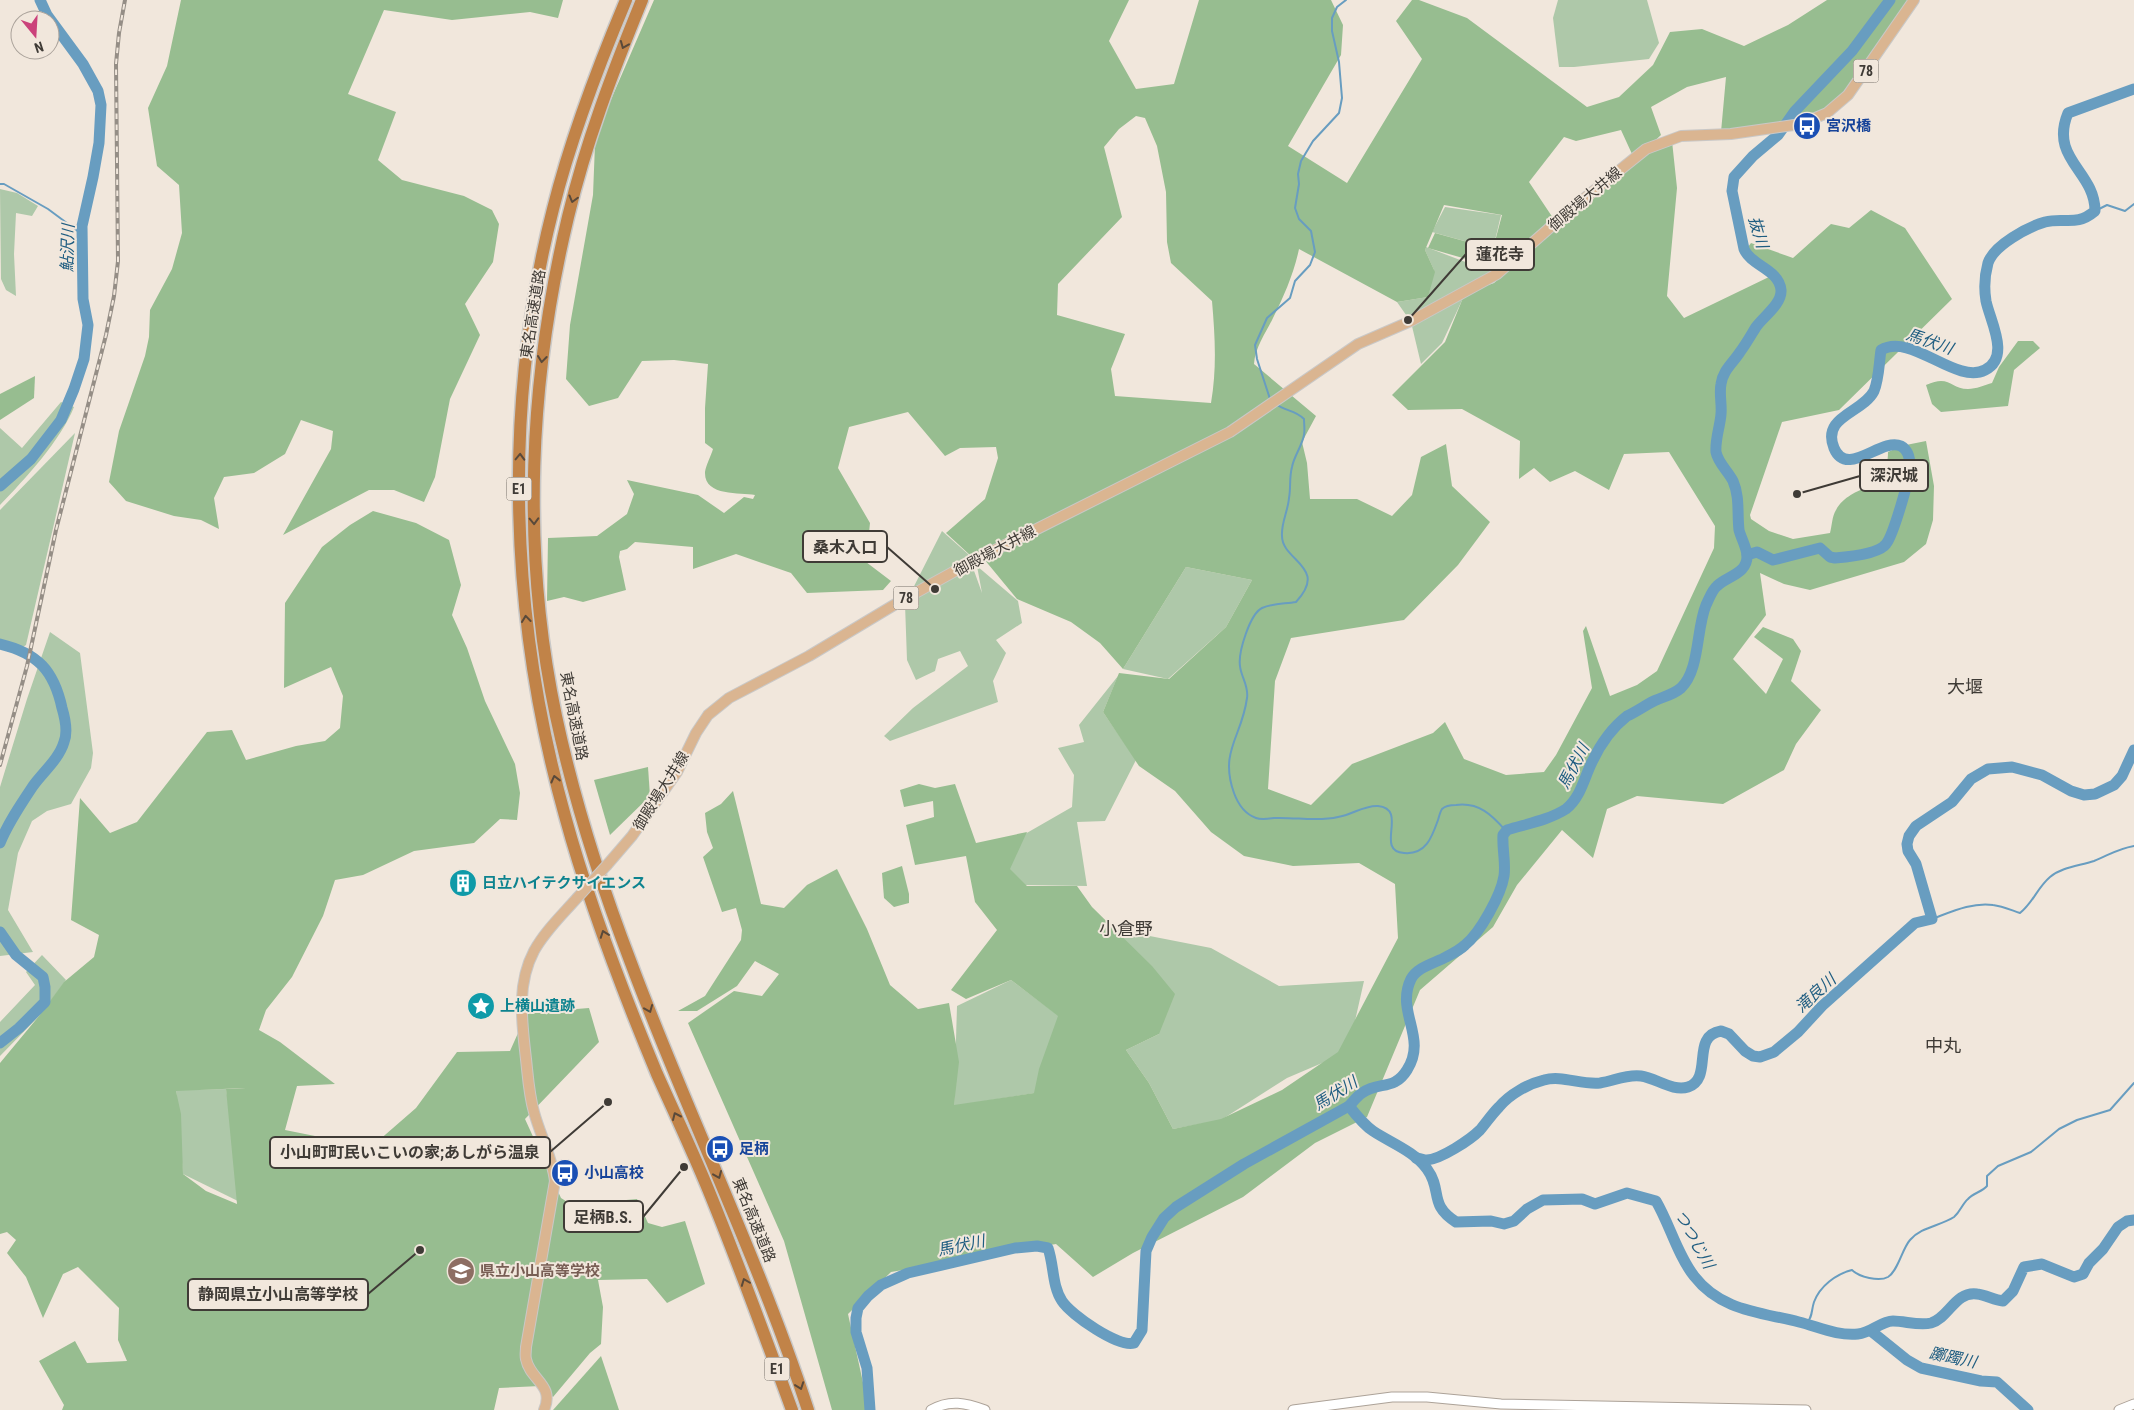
<svg xmlns="http://www.w3.org/2000/svg" width="2134" height="1410" viewBox="0 0 2134 1410" font-family="'Roboto Condensed','Noto Sans JP',sans-serif">
	<style>
		.green { fill: #aec8a9 }
		.forest { fill: #97bd90; fill-rule: evenodd }
		.lines { fill: none; stroke-linecap: round; stroke-linejoin: round }
		.stream { stroke: #689dc0; stroke-width: 2 }
		.river { stroke: #689dc0; stroke-width: 11 }
		.secondary-casing { stroke: #aca298; stroke-width: 11 }
		.primary-casing { stroke: #c9c8c7; stroke-width: 12 }
		.motorway-casing { stroke: #c9c8c7; stroke-width: 15 }
		.secondary { stroke: #fff; stroke-width: 9 }
		.primary { stroke: #dab591; stroke-width: 10 }
		.motorway { stroke: #c18348; stroke-width: 12 }
		.rail-casing { stroke: #958e86; stroke-width: 4 }
		.rail { stroke: #f1e7dc; stroke-width: 2; stroke-dasharray: 5.5; stroke-linecap: butt }
		.primary-bridge-casing { stroke: #c9c8c7; stroke-width: 12; stroke-linecap: butt }
		.primary-bridge { stroke: #dab591; stroke-width: 10 }
		.oneway { stroke: #59493a }
		.labels { text-anchor: middle; stroke-width: 4; stroke-linejoin: round; paint-order: stroke }
		.shield { fill: #f1e7dc; stroke: #746f68; stroke-width: 1 }
		.shield-label { font-size: 14px; font-weight: bold; fill: #3f3b36 }
		.transit-label { font-size: 15px; font-weight: bold; fill: #164399; stroke: #f1e7dc; text-anchor: start }
		.street-label { font-size: 15px; fill: #3f3b36; stroke: #f1e7dc }
		.culture-label { font-size: 15px; font-weight: bold; fill: #0d838f; stroke: #f1e7dc; text-anchor: start }
		.education-label { font-size: 15px; font-weight: bold; fill: #785e54; stroke: #f1e7dc; text-anchor: start }
		.water-label { font-size: 16px; font-style: italic; fill: #1f5d81; stroke: #f1e7dc }
		.quarter-label { font-size: 18px; fill: #3f3b36; stroke: #f1e7dc }
		.leader { fill: none; stroke: #3f3b36; stroke-width: 2 }
		.callout-dot { fill: #3f3b36; stroke: #f1e7dc; stroke-width: 2 }
		.callout { fill: #f1e7dc; stroke: #3f3b36; stroke-width: 2 }
		.callout-label { font-size: 16px; text-anchor: middle; font-weight: bold; fill: #3f3b36 }
	</style>
	<rect width="100%" height="100%" fill="#f1e7dc"/>
	<g class="green">
		<path d="M1558 0H1647L1659 43 1649 59 1574 67H1559L1553 18Z"/>
		<path d="M0 189 17 193 38 206 32 216 16 213 14 254 16 296 6 290 1 279Z"/>
		<path d="M1445 207 1501 215 1493 249 1432 232Z"/>
		<path d="M1426 247 1497 274 1465 294 1442 343 1421 364 1411 322 1397 302 1428 297 1434 270 1425 250Z"/>
		<path d="M61 402 74 407C61 440 25 479 0 505V428L22 448Z"/>
		<path d="M75 433 26 645 23 647 0 640V510Z"/>
		<path d="M942 531 968 554 982 593 977 566 1018 601 1022 623 996 640 1006 653 993 681 998 702 890 741 884 736 913 708 968 666 960 651 938 659 935 671 916 680 907 660 905 604Z"/>
		<path d="M1186 567 1252 580 1226 627 1168 679 1123 669Z"/>
		<path d="M50 632 80 653 93 753 91 768 71 804 47 811 32 821 18 853 8 910 33 952 0 956V787L27 699Z"/>
		<path d="M1118 676 1103 712 1136 760 1105 821 1077 822 1087 886 1025 885 1009 869 1025 834 1072 807 1074 775 1058 748 1084 742 1079 725Z"/>
		<path d="M1114 929 1211 948 1279 986 1364 981 1348 1052 1287 1078 1221 1120 1173 1129 1149 1083 1126 1050 1159 1034Z"/>
		<path d="M42 955 66 980 41 1014 0 1056V1022L35 985 26 972Z"/>
		<path d="M1011 980 1059 1016 1035 1093 954 1106 957 1006Z"/>
		<path d="M226 1089 244 1204 183 1174 176 1090Z"/>
	</g>
	<g class="forest">
		<path d="M181 0H563L558 18 530 12 452 20 384 10 348 94 396 112 378 160 402 180 464 196 492 210 499 224 493 262 465 304 480 335 450 399 435 477 424 502 394 490H369L283 535 331 449 333 431 301 420 285 454 254 473 224 477 214 498 219 529 201 520 174 516 126 501 109 482 119 431 145 356 149 337 150 310 172 269 182 233 179 185 157 166 148 108 167 66Z"/>
		<path d="M654 0H1129L1109 41 1136 89 1174 84 1199 0H1331L1343 25 1341 55 1288 146 1347 183 1422 59 1396 21 1412 0H1419L1467 18 1587 107 1619 97 1653 65 1670 32 1702 29 1744 46 1788 25 1827 0H1916L1837 102 1791 126 1721 132 1726 77 1687 87 1651 107 1661 135 1646 149 1632 154 1621 130 1576 141 1564 137 1529 182 1555 221 1501 269 1428 248 1435 233 1493 249 1502 215 1444 205 1425 250 1435 272 1428 297 1397 302 1299 249C1294 273 1284 296 1273 318 1266 333 1255 347 1254 364L1316 416 1302 442 1307 463 1310 499H1357L1392 516 1412 495 1421 457 1446 444 1452 486 1490 522 1458 565 1404 620 1291 638 1275 681 1268 789 1311 805 1352 764 1433 733 1445 722 1464 759 1506 775 1544 772 1556 755 1592 688 1583 631 1586 626 1610 696 1637 685 1657 671 1714 548 1715 526 1669 452 1624 454 1609 490 1575 471 1550 482 1534 468 1519 479 1520 441 1462 409 1408 410 1392 395 1445 342 1465 293 1494 283 1606 181 1644 152 1672 141 1677 188 1667 296 1684 318 1771 276 1751 258 1748 247 1751 243 1793 258 1831 224 1849 228 1871 210 1905 228 1952 299 1839 410 1782 422 1750 515 1751 519 1769 531 1793 539 1830 533C1832 526 1832 516 1836 510 1852 482 1888 494 1888 452L1901 446 1926 441 1934 486 1933 520 1926 544 1904 562 1810 590 1784 584 1760 573 1766 615 1733 659 1766 694 1783 659 1754 637 1763 627 1793 639 1801 651 1791 681 1821 710 1796 744 1784 770 1723 804 1637 796 1607 809 1593 858 1562 830 1517 885 1493 927 1420 990 1367 1117 1315 1143 1243 1197 1133 1253 1093 1277 1056 1244 891 1272 848 1314 869 1410H832L784 1241 688 1023 734 991 762 996 779 974 755 961 737 986 697 1011H678L705 996 741 940 742 930 736 908 722 912 703 857 713 848 707 832 705 813 721 804 733 791 761 904 784 908 807 885 837 869 867 929 890 985 918 1009 949 1003 959 1062 954 1105 1034 1093 1039 1069 1058 1016 1011 980 966 999 951 990 997 930 975 902 966 856 915 865 906 825 934 817 933 801 904 807 900 790 919 784 935 788 955 784 976 843 1027 832 1010 869 1027 886H1077L1092 907 1152 966 1175 994 1159 1034 1126 1050 1149 1083 1173 1129 1221 1119 1282 1090 1338 1052 1398 938 1395 884 1359 863 1293 866 1244 856 1211 832 1175 791 1139 766 1103 712 1119 673 1169 679 1226 627 1252 580 1186 567 1123 669 1100 643 1071 622 1017 599 984 559 1180 463 1108 488 971 556 946 533 985 499 998 458 996 447 960 448 945 456 908 412 849 427 838 468 870 523 866 562 891 581 883 590 807 593 791 573 736 554 693 569V547L635 542 627 549 620 551 619 557 626 590 583 602 564 597 547 601 548 538 597 536 627 514 634 494 627 480 698 495 724 513 744 497 753 499 755 495C740 492 704 497 705 472 706 465 711 456 713 449L705 443V408L708 364 674 360 642 361 618 398 589 406 566 379 570 325 593 195 595 144 606 111ZM1136 116 1145 118 1157 146 1166 192 1167 242 1171 263 1212 301C1215 336 1217 368 1211 403L1115 396 1111 369 1125 334 1057 315 1058 284 1122 217 1104 147 1119 129Z"/>
		<path d="M2018 341H2033L2040 348 2014 370 2008 406 1941 412 1932 404 1926 385C1950 374 1950 389 1968 389 1976 389 1985 385 1992 383L1999 367Z"/>
		<path d="M35 376 34 398 0 420V394Z"/>
		<path d="M373 511 416 523 449 540 461 585 452 615 467 648 485 701 515 764 520 793 517 820 500 819 474 843 414 851 363 875 335 880 323 916 292 977 266 1010 259 1030 280 1042 335 1084 297 1086 285 1130 330 1139 363 1150 370 1148 416 1108 457 1052 510 1051 527 1013 589 1008 599 1042 525 1119 561 1198 572 1205 637 1199 648 1223 662 1227 685 1221 705 1284 667 1303 647 1279 598 1280 603 1307 601 1344 590 1353 553 1397 540 1386 499 1388 494 1410H62L64 1405 39 1361 75 1341 87 1363 127 1361 118 1340 119 1308 78 1267 63 1274 43 1318 26 1277 7 1253 16 1240 7 1232 0 1234V1063L39 1016 64 982 94 957 99 935 71 920 80 798 110 833 137 822 207 732 232 730 246 760 296 746 325 741 340 728 343 696 331 667 284 688 285 603 322 547 350 525ZM246 1088 226 1089 237 1204 206 1191 183 1174 181 1114 176 1091Z"/>
		<path d="M648 767 650 796 610 835 594 780Z"/>
		<path d="M902 866 909 894V903L894 907 884 898 882 873Z"/>
		<path d="M601 1356 619 1410H553Z"/>
	</g>
	<g class="lines">
		<g class="stream">
			<path d="M0 184H4L48 209 83 235"/>
			<path d="M2095 211 2107 205 2125 211 2134 204"/>
			<path d="M1270 399 1257 359 1255 345 1267 318 1290 298 1295 281 1310 265 1315 252 1311 231 1299 219 1295 208 1299 184 1298 174 1301 161 1313 141 1339 113 1342 98 1339 62 1332 31V18L1337 7 1346 0"/>
			<path d="M1276 404C1286 412 1294 409 1304 419 1304 424 1305 430 1304 435 1302 446 1294 456 1292 467 1289 478 1291 488 1289 498 1288 511 1281 523 1282 536 1282 561 1329 567 1296 602 1285 604 1273 603 1262 608 1250 614 1238 652 1240 666 1241 677 1249 686 1247 698 1242 737 1219 751 1234 793 1238 804 1245 814 1256 818 1261 820 1268 819 1274 818 1296 817 1318 822 1338 817 1352 815 1364 805 1378 806 1409 809 1374 851 1404 853 1426 855 1432 837 1438 820 1439 817 1440 812 1442 809 1445 806 1451 805 1456 805 1479 802 1492 815 1506 831"/>
			<path d="M1932 919C1951 912 1972 902 1993 905 2002 906 2011 910 2020 913 2033 903 2037 888 2050 877 2062 867 2079 866 2094 861 2109 855 2117 849 2134 846"/>
			<path d="M1806 1324C1813 1317 1811 1311 1814 1302 1820 1286 1836 1274 1852 1270 1859 1277 1879 1282 1888 1277 1898 1271 1902 1249 1910 1240 1921 1227 1940 1226 1954 1217 1961 1211 1962 1204 1968 1199 1973 1193 1982 1192 1987 1186V1176L1998 1166 2031 1152 2059 1129 2077 1120 2110 1110 2134 1083"/>
		</g>
		<g class="river">
			<path d="M0 486 31 459 61 420 74 389 84 359 88 325 83 299 82 226 93 177 99 143 101 105 98 91 83 64 47 15 40 0"/>
			<path d="M1747 555 1757 552 1773 560 1820 548 1830 557 1835 558C1847 557 1879 554 1886 544 1893 536 1910 478 1910 466 1910 459 1908 450 1901 446 1881 437 1847 479 1834 448 1821 416 1863 413 1874 391 1879 379 1879 363 1881 350 1911 332 1956 385 1985 370 2011 357 1990 321 1986 301 1984 289 1985 274 1988 263 1994 245 2028 227 2045 222 2065 217 2076 227 2095 211 2095 171 2049 159 2068 113L2134 89"/>
			<path d="M0 644C38 653 54 671 62 708 65 718 68 732 64 742 59 759 43 772 33 786 21 804 8 823 0 843"/>
			<path d="M0 932 16 955 43 977 45 987V1002L19 1028 0 1043"/>
			<path d="M1349 1106C1356 1115 1364 1125 1373 1131 1391 1143 1414 1151 1427 1169 1443 1191 1428 1204 1456 1222L1491 1221 1504 1224 1514 1221 1527 1209 1543 1200 1582 1199 1595 1204 1627 1193 1656 1201C1670 1225 1677 1254 1694 1276 1721 1311 1760 1312 1799 1322 1819 1327 1837 1336 1858 1334 1871 1333 1881 1321 1893 1321 1905 1321 1919 1326 1931 1323 1949 1318 1955 1291 1977 1294 1986 1295 1994 1300 2003 1301L2013 1291 2024 1267 2042 1264 2074 1277 2083 1274 2089 1263 2103 1249 2118 1227 2127 1221 2134 1220"/>
			<path d="M1416 1158C1419 1158 1424 1160 1427 1160 1441 1159 1470 1140 1480 1130 1486 1123 1492 1114 1499 1107 1510 1094 1528 1084 1544 1080 1562 1075 1581 1085 1600 1083 1614 1081 1626 1074 1641 1076 1656 1078 1673 1092 1688 1087 1714 1078 1690 1036 1721 1031L1729 1034 1745 1051 1753 1056 1760 1057 1774 1052 1798 1032 1822 1006 1915 923 1932 919 1916 864 1908 851 1907 844 1909 836 1916 826 1952 802 1971 779 1988 769 2012 767 2042 775 2071 791 2084 795 2095 794 2114 785 2122 776 2134 750"/>
			<path d="M1871 1331 1907 1360 1921 1368 1981 1381 1997 1382 2028 1410"/>
			<path d="M870 1410 867 1368 856 1332V1318L858 1308 868 1296 881 1285 908 1273 1015 1248 1037 1246 1048 1248C1054 1265 1052 1286 1062 1301 1071 1315 1119 1348 1134 1343L1142 1330 1146 1251 1152 1237 1164 1218 1176 1207 1244 1164 1349 1106C1353 1102 1357 1096 1362 1093 1379 1081 1394 1091 1407 1070 1428 1037 1395 1012 1411 979 1417 967 1435 963 1446 957 1452 954 1460 950 1465 945 1480 933 1501 895 1504 876 1506 862 1502 849 1503 835L1507 830C1526 824 1549 820 1566 809 1581 797 1584 778 1592 762 1600 745 1613 727 1627 716 1636 712 1644 706 1654 701 1662 697 1673 695 1681 688 1700 670 1696 629 1706 605 1709 599 1712 590 1717 586 1727 576 1748 574 1747 555 1746 546 1741 538 1739 530 1737 513 1740 497 1733 481 1728 471 1718 463 1716 452 1715 439 1720 427 1721 414 1722 404 1719 394 1721 384 1723 370 1733 363 1740 352 1746 344 1751 335 1756 327 1764 316 1782 304 1781 290 1779 269 1751 266 1744 249L1732 191 1734 177 1753 156 1778 135 1795 111 1852 51 1890 0"/>
		</g>
		<g class="secondary-casing">
			<g id="secondary">
				<path d="M931 1410C950 1399 966 1403 985 1410"/>
				<path d="M1293 1410 1392 1397H1427L1501 1404 1806 1410"/>
				<path d="M2119 1410 2134 1404"/>
			</g>
		</g>
		<g class="primary-casing">
			<g id="primary">
				<path d="M607 865 632 836 677 772 696 733 708 715 729 698 809 656 899 602 975 560 1230 432 1358 344 1411 321 1497 274 1570 210 1646 149 1681 136 1731 134 1801 124 1827 113 1848 95 1914 0"/>
				<path d="M544 1410C555 1385 530 1380 526 1359 525 1356 526 1351 526 1347L555 1181C552 1156 540 1135 534 1112 529 1095 528 1077 526 1059 522 1023 516 985 534 951 545 931 562 915 577 898"/>
			</g>
		</g>
		<g class="motorway-casing">
			<g id="motorway">
				<path d="M626 0C597 69 571 137 553 209 502 408 510 619 565 816 589 904 622 990 657 1074 674 1112 692 1150 708 1189 738 1262 765 1336 792 1410"/>
				<path d="M642 0C613 71 586 142 568 217 529 380 521 551 556 716 574 800 600 882 631 963 687 1113 758 1257 808 1410"/>
			</g>
		</g>
		<use href="#secondary" class="secondary"/>
		<use href="#primary" class="primary"/>
		<use href="#motorway" class="motorway"/>
		<g class="rail-casing">
			<path id="rail" d="M0 765 27 666 56 530 106 335 114 296 118 261 116 64 119 33 125 0"/>
		</g>
		<use href="#rail" class="rail"/>
		<g class="primary-bridge-casing">
			<path id="primary-bridge" d="M577 898 607 865"/>
		</g>
		<use href="#primary-bridge" class="primary-bridge"/>
	</g>
	<defs><path id="oneway-chevron" d="M-2-3.5L2.5 0L-2 3.5" fill="none" stroke-width="1.6" stroke-linecap="round" stroke-linejoin="round" transform="scale(1.25)"/></defs>
	<g class="oneway">
		<use href="#oneway-chevron" transform="translate(624 45) rotate(112)"/>
		<use href="#oneway-chevron" transform="translate(573 199) rotate(105)"/>
		<use href="#oneway-chevron" transform="translate(542 359) rotate(97)"/>
		<use href="#oneway-chevron" transform="translate(520 457) rotate(-88)"/>
		<use href="#oneway-chevron" transform="translate(534 521) rotate(88)"/>
		<use href="#oneway-chevron" transform="translate(526 619) rotate(-96)"/>
		<use href="#oneway-chevron" transform="translate(555 779) rotate(-104)"/>
		<use href="#oneway-chevron" transform="translate(604 934) rotate(-110)"/>
		<use href="#oneway-chevron" transform="translate(649 1009) rotate(68)"/>
		<use href="#oneway-chevron" transform="translate(676 1116) rotate(-114)"/>
		<use href="#oneway-chevron" transform="translate(718 1175) rotate(67)"/>
		<use href="#oneway-chevron" transform="translate(745 1282) rotate(-111)"/>
		<use href="#oneway-chevron" transform="translate(800 1386) rotate(70)"/>
	</g>
	<defs>
		<g id="bus-disc" transform="scale(1.4375)"><circle r="9.5" fill="#1a4fb4" stroke="#f1e7dc"/><path d="M-5-6H5V4H4V6H2V4H-2V6H-4V4H-5ZM-3.5-4V0h7V-4ZM-3.5 1.2v1.5H-2V1.2ZM2 1.2v1.5H3.5V1.2Z" fill="#fff"/></g>
		<g id="building-disc" transform="scale(1.4375)"><circle r="9.5" fill="#0f9aa8" stroke="#f1e7dc"/><path d="M-4-6H4V6H1V3H-1V6H-4ZM-2.5-4.3h1.7v1.8h-1.7ZM.8-4.3h1.7v1.8H.8ZM-2.5-1h1.7V.8h-1.7ZM.8-1h1.7V.8H.8Z" fill="#fff"/></g>
		<g id="sight-disc" transform="scale(1.4375)"><circle r="9.5" fill="#0f9aa8" stroke="#f1e7dc"/><path d="M0-6L1.8-2.2L6-1.7L2.9 1.2L3.7 5.4L0 3.3L-3.7 5.4L-2.9 1.2L-6-1.7L-1.8-2.2Z" fill="#fff"/></g>
		<g id="school-disc" transform="scale(1.4375)"><circle r="9.5" fill="#8d6e63" stroke="#f1e7dc"/><path d="M0-5L7-2L0 1L-7-2ZM-4 1L0 2.5L4 1V4Q0 6-4 4Z" fill="#fff"/></g>
	</defs>
	<g fill-rule="evenodd">
		<use href="#bus-disc" x="1807" y="126"/>
		<use href="#building-disc" x="463" y="883"/>
		<use href="#sight-disc" x="481" y="1006"/>
		<use href="#bus-disc" x="720" y="1149"/>
		<use href="#bus-disc" x="565" y="1173"/>
		<use href="#school-disc" x="461" y="1271"/>
	</g>
	<g class="labels">
		<g class="shield">
			<rect x="1853.5" y="59.5" width="25" height="23" rx="4"/>
			<rect x="506.5" y="477.5" width="25" height="23" rx="4"/>
			<rect x="893.5" y="586.5" width="25" height="23" rx="4"/>
			<rect x="764.5" y="1357.5" width="25" height="23" rx="4"/>
		</g>
		<g class="shield-label">
			<text x="1866" y="76">78</text>
			<text x="519" y="494">E1</text>
			<text x="906" y="603">78</text>
			<text x="777" y="1374">E1</text>
		</g>
		<g class="transit-label">
			<text x="1826" y="131">宮沢橋</text>
			<text x="739" y="1154">足柄</text>
			<text x="584" y="1178">小山高校</text>
		</g>
		<g class="street-label">
			<text transform="translate(1585 199) rotate(-40)" y="5">御殿場大井線</text>
			<text transform="translate(533 314) rotate(-81)" y="5">東名高速道路</text>
			<text transform="translate(995 551) rotate(-28)" y="5">御殿場大井線</text>
			<text transform="translate(574 716) rotate(79)" y="5">東名高速道路</text>
			<text transform="translate(661 791) rotate(-58)" y="5">御殿場大井線</text>
			<text transform="translate(754 1220) rotate(68)" y="5">東名高速道路</text>
		</g>
		<g class="culture-label">
			<text x="482" y="888">日立ハイテクサイエンス</text>
			<text x="500" y="1011">上横山遺跡</text>
		</g>
		<g class="education-label">
			<text x="480" y="1276">県立小山高等学校</text>
		</g>
		<g class="water-label">
			<text transform="translate(1759 232) rotate(74)" y="6">抜川</text>
			<text transform="translate(67 248) rotate(-88)" y="6">鮎沢川</text>
			<text transform="translate(1930 341) rotate(19)" y="6">馬伏川</text>
			<text transform="translate(1573 766) rotate(-62)" y="6">馬伏川</text>
			<text transform="translate(1815 993) rotate(-42)" y="6">滝良川</text>
			<text transform="translate(1335 1093) rotate(-32)" y="6">馬伏川</text>
			<text transform="translate(1695 1239) rotate(61)" y="6">つつじ川</text>
			<text transform="translate(961 1245) rotate(-12)" y="6">馬伏川</text>
			<text transform="translate(1953 1357) rotate(12)" y="6">躑躅川</text>
		</g>
		<g class="quarter-label">
			<text x="1965" y="693">大堰</text>
			<text x="1126" y="935">小倉野</text>
			<text x="1943" y="1052">中丸</text>
		</g>
	</g>
	<path class="leader" d="M1408 320L1466 254M1797 494L1860 476M935 589L887 547M608 1102L550 1152M684 1167L643 1217M420 1250L368 1294"/>
	<g class="callout-dot">
		<circle cx="1408" cy="320" r="5"/>
		<circle cx="1797" cy="494" r="5"/>
		<circle cx="935" cy="589" r="5"/>
		<circle cx="608" cy="1102" r="5"/>
		<circle cx="684" cy="1167" r="5"/>
		<circle cx="420" cy="1250" r="5"/>
	</g>
	<g class="callout">
		<rect x="1466" y="239" width="68" height="31" rx="5"/>
		<rect x="1860" y="460" width="68" height="31" rx="5"/>
		<rect x="803" y="531" width="84" height="31" rx="5"/>
		<rect x="270" y="1137" width="280" height="31" rx="5"/>
		<rect x="564" y="1201" width="79" height="31" rx="5"/>
		<rect x="188" y="1279" width="180" height="31" rx="5"/>
	</g>
	<g class="callout-label">
		<text x="1500" y="260">蓮花寺</text>
		<text x="1894" y="481">深沢城</text>
		<text x="845" y="553">桑木入口</text>
		<text x="410" y="1158">小山町町民いこいの家;あしがら温泉</text>
		<text x="603" y="1223">足柄B.S.</text>
		<text x="278" y="1300">静岡県立小山高等学校</text>
	</g>
	<g transform="translate(35 35) rotate(162)"><circle r="24" fill="#f1e7dc" stroke="#aaa29a"/>
	<path d="M0-4L9 19L0 12L-9 19Z" fill="#cb427b"/>
	<text y="-8" font-size="14" font-weight="bold" text-anchor="middle" fill="#3f3b36">N</text>
	</g>
</svg>
